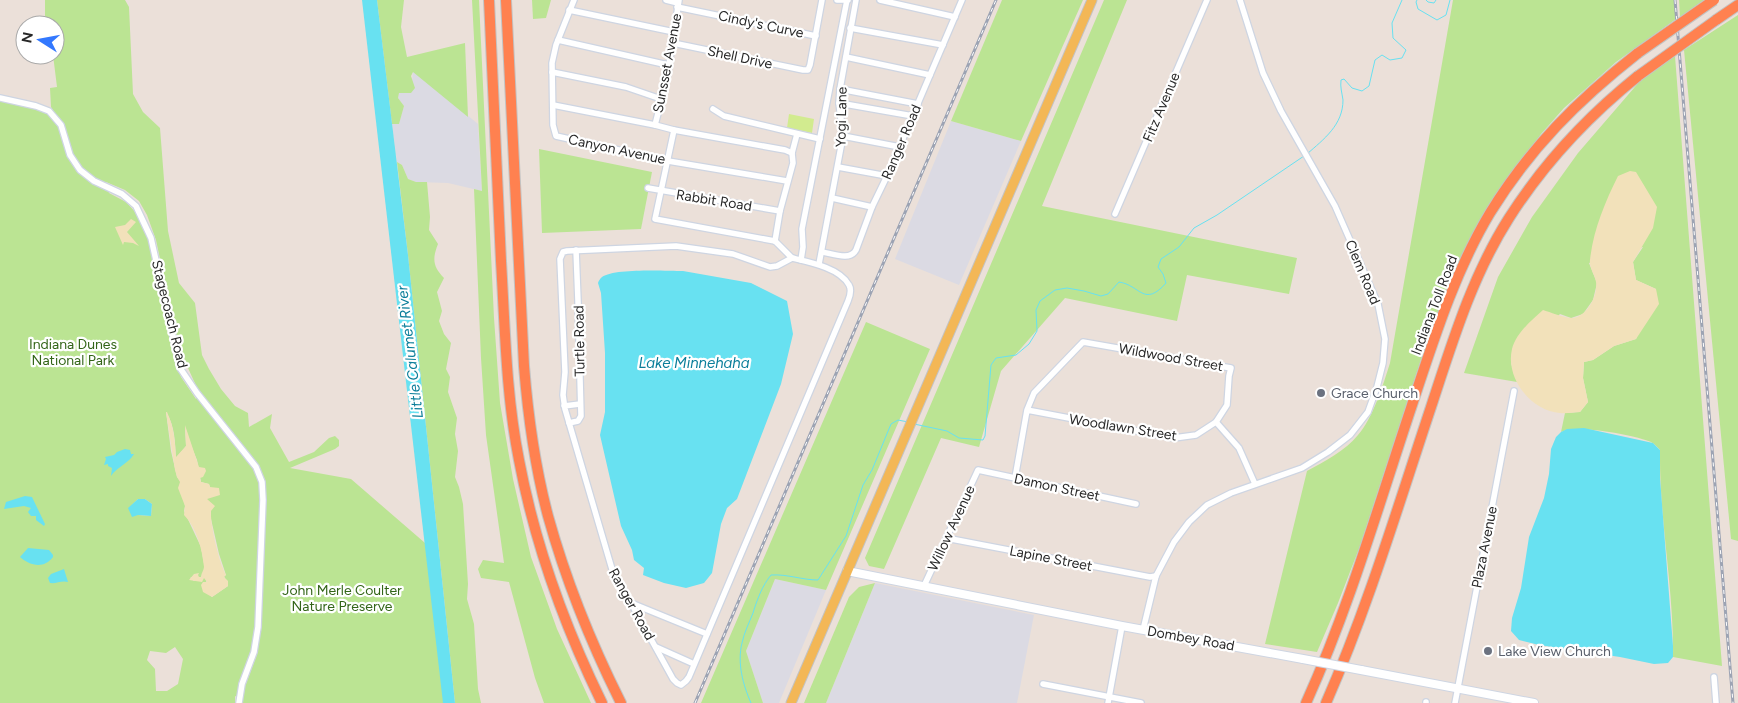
<svg xmlns="http://www.w3.org/2000/svg" width="1738" height="703" viewBox="0 0 1738 703" font-family="Figtree,sans-serif">
	<style>
		.industrial { fill: #dbdae3 }
		.green { fill: #bbe493; fill-rule: evenodd }
		.sand { fill: #f2e1ba }
		.pitch { fill: #d2eb8f }
		.water { fill: #68e1f1 }
		.lines { fill: none; stroke-linecap: round; stroke-linejoin: round }
		.stream { stroke: #68e1f1; stroke-width: 1 }
		.street-casing { stroke: #ced5e2; stroke-width: 8 }
		.secondary-casing { stroke: #ced5e2; stroke-width: 10 }
		.primary-casing { stroke: #c3c3c3; stroke-width: 11 }
		.highway-casing { stroke: #c3c3c3; stroke-width: 12 }
		.street { stroke: #fff; stroke-width: 5.5 }
		.secondary { stroke: #fff; stroke-width: 8 }
		.primary { stroke: #f3b756; stroke-width: 9 }
		.highway { stroke: #ff8150; stroke-width: 10 }
		.rail-casing { stroke: #9ca3b3; stroke-width: 3 }
		.rail { stroke: #fff; stroke-width: 1; stroke-dasharray: 4; stroke-linecap: butt }
		.secondary-bridge-casing { stroke: #ced5e2; stroke-width: 10; stroke-linecap: butt }
		.highway-bridge-casing { stroke: #c3c3c3; stroke-width: 12; stroke-linecap: butt }
		.secondary-bridge { stroke: #fff; stroke-width: 8 }
		.highway-bridge { stroke: #ff8150; stroke-width: 10 }
		.worship-dot { fill: #6b7280; stroke: #fff; stroke-width: 2 }
		.labels { text-anchor: middle; stroke-width: 4.5; stroke-linejoin: round; paint-order: stroke }
		.street-label { font-size: 14px; fill: #282828; stroke: #fff }
		.park-label { font-size: 14px; fill: #336518; stroke: #fff }
		.worship-label { font-size: 14px; fill: #5b616d; stroke: #fff; text-anchor: start }
		.water-label { font-size: 15px; font-style: italic; fill: #0a7e9a; stroke: #fff }
	</style>
	<rect width="100%" height="100%" fill="#ebe0d9"/>
	<g class="industrial">
		<path d="M413 71 478 124 482 191 448 183 416 182 408 179 402 165 397 162 392 124H399L404 106 398 98 399 93H411Z"/>
		<path d="M951 121 1021 141 959 285 895 259Z"/>
		<path d="M775 579 826 590 779 703H763L746 651Z"/>
		<path d="M875 583 1034 615 1017 703H826Z"/>
	</g>
	<g class="green">
		<path d="M45 0H125L129 7 133 94 143 112 160 128 168 231 179 283 195 303 202 355 209 369 221 389 235 406 248 413 249 427 272 414 270 428 289 462 314 452 329 438 335 436 339 440V446L335 449 290 468 351 479 432 549 452 703H242L244 689 257 654 253 643 237 697 235 696V703H0V94L9 102 36 109 53 110 51 107 50 88 57 87 53 55H55V25H45ZM106 182 125 190 139 201 147 215 156 240 181 357 184 367 188 368 198 390 196 399 181 377 173 353 169 327 147 232 139 216 126 202 109 193ZM166 412C175 426 175 442 176 458L186 446 185 427 189 441 197 460 201 482 209 484 210 487 207 499 211 511V519L219 554 226 575 224 576 228 586 212 597 209 594 205 576 194 581 190 578 197 574 198 577H201L205 569 201 547 184 511 185 506 181 482 177 477 171 451ZM138 499H145L152 504 151 516 138 515 131 506ZM175 647 183 659 178 684 167 691H156L155 669 147 660 150 651 166 653Z"/>
		<path d="M377 0H404L401 27 407 57 465 43 468 117 413 72 411 76 415 88 411 93H399L398 98 404 106 399 124H392Z"/>
		<path d="M472 0H479L494 318 500 403 513 479 531 557 557 629 591 703H544L535 678 509 582 481 578 478 569 483 560 504 563 486 435 481 358 474 189 482 191Z"/>
		<path d="M532 0H551L546 18 533 19Z"/>
		<path d="M1002 0H1083L1021 141 951 121Z"/>
		<path d="M1104 0H1127L1042 206 1297 258 1289 294 1187 275 1177 321 1065 298 1001 371 979 447 941 438 884 569 869 566 865 558Z"/>
		<path d="M1453 0H1674L1676 19 1616 62 1564 108 1541 134 1488 206 1448 284 1428 338 1360 546 1338 603 1317 652 1265 644 1307 471C1325 461 1345 451 1358 435 1373 418 1383 385 1390 363Z"/>
		<path d="M1679 0H1704L1680 17Z"/>
		<path d="M1738 15V541L1731 539 1684 50Z"/>
		<path d="M1675 56 1722 666 1673 657C1674 588 1659 519 1660 450 1657 447 1655 444 1651 442 1635 435 1577 424 1561 432L1565 413 1580 412 1588 402 1583 378 1584 362 1593 360 1614 346 1636 339 1656 289 1636 280 1633 262 1643 247 1589 263 1597 283 1593 300 1583 314 1571 318 1560 314 1511 363 1517 382 1464 373 1498 277 1532 217 1578 153 1640 81Z"/>
		<path d="M539 149 652 172 641 229 542 233Z"/>
		<path d="M397 162 402 165 408 179 416 182H427L430 217 429 230 438 244C432 259 433 267 444 278L437 292 442 311 439 321 444 334 451 343 446 369 450 377 448 392 457 418 455 434 458 451 455 477 459 487 463 504 468 584 467 599 474 624 478 689 481 703H455L408 255Z"/>
		<path d="M866 322 930 349 826 590 775 579 746 651 763 703H701Z"/>
		<path d="M875 583 826 703H804L849 597 859 587Z"/>
	</g>
	<g class="sand">
		<path d="M1630 171 1636 172 1657 207 1653 228 1633 262 1636 280 1656 289 1659 304 1636 339 1614 346 1593 360 1584 362 1583 378 1588 402 1580 412C1573 412 1567 414 1560 413 1531 411 1505 378 1512 349 1516 333 1531 321 1543 310 1550 312 1567 319 1573 318 1587 316 1598 296 1596 282 1595 275 1589 268 1590 260 1593 231 1605 202 1618 176Z"/>
		<path d="M131 219 136 222 127 232 139 246 133 243 124 242 123 245 115 227 125 225Z"/>
		<path d="M166 412H167C174 427 175 442 176 457L186 446 185 425 199 467 205 468 206 471 203 477 200 478 201 482 209 484 210 487 219 488 220 495 207 499 215 506 211 511C210 525 219 563 226 575L224 577 228 581V586L212 597 203 592 201 585 203 582H207L204 578 202 582 189 580 194 574 199 573 198 575 199 577H201C201 573 204 570 204 567 202 549 197 528 184 515L185 506 178 488 180 482 177 477 175 470Z"/>
	</g>
	<path class="pitch" d="M789 114 814 119 812 133 787 128Z"/>
	<g class="water">
		<path d="M362 0H377L408 255 455 703H443Z"/>
		<path d="M683 271 751 283 787 301 793 334 781 384 737 499 727 508 721 524 712 573 704 583 686 588 664 583 643 575 644 568 634 560 632 550 621 526 600 435 605 412V353L601 293 598 283C599 280 600 279 602 277 615 268 666 271 683 271Z"/>
		<path d="M1584 428 1653 443 1660 450V478L1673 646V657L1668 663 1654 664 1620 657 1539 645 1519 640 1511 631 1512 618 1521 588 1529 537 1544 498 1549 474 1551 449 1556 437 1561 432 1567 429Z"/>
		<path d="M125 449 130 450 131 454H134C129 463 117 467 111 476L112 468 108 466V464L104 465 106 459 105 457 114 455 117 452Z"/>
		<path d="M25 496 32 497 45 524 44 526 36 520V516H31L28 512 31 508 24 506 4 509 6 502Z"/>
		<path d="M138 499H145L152 504 151 516 138 515 132 517 128 508Z"/>
		<path d="M28 548 49 550 53 555V557C44 569 30 566 20 557Z"/>
		<path d="M64 569 68 582C62 580 56 584 50 583L48 578 51 574Z"/>
	</g>
	<g class="lines">
		<g class="stream">
			<path d="M1417 0 1416 2 1418 9 1437 20 1446 15 1450 0"/>
			<path d="M1426 0 1428 2 1434 3 1436 0"/>
			<path d="M1307 154C1324 139 1343 125 1343 100 1342 93 1340 87 1341 80L1344 79 1352 88 1362 91 1369 86 1375 60 1382 55 1390 60 1402 58 1406 50 1393 38 1392 23 1402 0"/>
			<path d="M914 424 947 431 959 438 983 440 985 436 991 365 996 358 1016 355 1029 344 1037 331 1036 310 1040 301 1055 290 1067 288 1084 291 1101 296 1108 294 1119 282C1140 285 1144 308 1166 283L1163 274 1158 267 1161 259 1179 247 1194 228 1217 215 1304 156"/>
			<path d="M751 703C743 685 737 663 742 643 744 633 749 623 753 613 757 600 762 586 771 575 788 574 802 580 818 580L846 536 863 485 872 470 891 424 898 420 908 422"/>
		</g>
		<g class="street-casing">
			<g id="street">
				<path d="M574 0 556 45 552 63 553 125 556 136 668 161 787 181"/>
				<path d="M666 0 678 3"/>
				<path d="M837 0H848"/>
				<path d="M880 0 955 17"/>
				<path d="M677 7 816 36"/>
				<path d="M569 10 674 32"/>
				<path d="M850 28 943 45"/>
				<path d="M558 40 668 65"/>
				<path d="M673 43 803 70H808L810 65 822 0"/>
				<path d="M846 57 930 75"/>
				<path d="M552 72 626 87 661 99"/>
				<path d="M840 89 918 104"/>
				<path d="M0 98 36 106 49 111 61 125 70 155 80 170 94 181 122 194 136 206 151 238 180 368 197 393 256 467 262 482 263 500 258 627 254 652 242 684 239 703"/>
				<path d="M839 103 913 116"/>
				<path d="M553 105 655 125 674 130 785 150 792 153"/>
				<path d="M713 109 724 116 820 139"/>
				<path d="M655 125 667 78 679 0"/>
				<path d="M674 130 655 219 775 241"/>
				<path d="M843 136 900 147"/>
				<path d="M838 167 887 176"/>
				<path d="M648 188 780 211"/>
				<path d="M832 198 872 207"/>
				<path d="M1115 214 1207 0"/>
				<path d="M775 241 780 211 793 163 792 153 797 134"/>
				<path d="M775 241 792 258"/>
				<path d="M676 246 733 254 770 267 777 266 792 258C809 262 840 268 849 285 852 290 850 296 848 301L689 677 686 681 681 685 677 683 673 679 631 603 614 576 565 409 563 395 565 372 560 259 563 252 567 251Z"/>
				<path d="M822 252C834 254 850 261 856 250L872 207 887 176 962 0"/>
				<path d="M801 260 803 247 802 229 847 0"/>
				<path d="M819 264 843 136 839 103 840 89 856 0"/>
				<path d="M564 406 580 404"/>
				<path d="M1216 422 1239 448 1255 484"/>
				<path d="M569 423 578 421 581 416 578 301 576 250"/>
				<path d="M1015 478 1027 410 1034 393 1083 342 1231 368 1229 376 1227 405 1216 422 1196 435 1174 438 1027 410"/>
				<path d="M946 538 1150 577 1156 576"/>
				<path d="M924 586 978 470 1136 504"/>
				<path d="M631 603 707 634"/>
				<path d="M1143 630 1156 576 1174 542 1189 522 1207 505 1231 493 1302 468 1328 452 1350 435 1368 412 1377 387 1383 363 1385 339 1378 304 1335 206 1281 111 1263 73 1240 0"/>
				<path d="M656 647 694 664"/>
				<path d="M1714 677 1716 703"/>
				<path d="M1043 684 1141 703"/>
				<path d="M1108 703 1122 626"/>
				<path d="M1426 703V702"/>
				<path d="M1455 703 1514 391"/>
			</g>
		</g>
		<g class="secondary-casing">
			<g id="secondary">
				<path d="M847 571 1122 626 1303 659"/>
				<path d="M1361 670 1534 703"/>
			</g>
		</g>
		<g class="primary-casing">
			<path id="primary" d="M791 703 1092 0"/>
		</g>
		<g class="highway-casing">
			<g id="highway">
				<path d="M489 0C493 87 497 174 501 261 505 327 506 395 519 460 535 545 564 625 602 703"/>
				<path d="M506 0 524 366C528 416 535 467 548 516 566 581 591 643 621 703"/>
				<path d="M1716 20 1738 5"/>
				<path d="M1306 703C1349 608 1378 507 1411 408 1433 342 1454 273 1490 213 1530 148 1578 100 1638 53"/>
				<path d="M1326 703C1368 607 1398 506 1431 407 1452 343 1472 276 1509 218 1544 163 1587 117 1638 76"/>
			</g>
		</g>
		<use href="#street" class="street"/>
		<use href="#secondary" class="secondary"/>
		<use href="#primary" class="primary"/>
		<use href="#highway" class="highway"/>
		<g class="rail-casing">
			<g id="rail">
				<path d="M1675 0 1733 703"/>
				<path d="M695 703 996 0"/>
			</g>
		</g>
		<use href="#rail" class="rail"/>
		<g class="secondary-bridge-casing">
			<path id="secondary-bridge" d="M1303 659 1361 670"/>
		</g>
		<g class="highway-bridge-casing">
			<g id="highway-bridge">
				<path d="M1638 53 1714 0"/>
				<path d="M1638 76 1716 20"/>
			</g>
		</g>
		<use href="#secondary-bridge" class="secondary-bridge"/>
		<use href="#highway-bridge" class="highway-bridge"/>
	</g>
	<g class="worship-dot">
		<circle cx="1321" cy="393" r="5"/>
		<circle cx="1488" cy="651" r="5"/>
	</g>
	<g class="labels">
		<g class="street-label">
			<text transform="translate(761 24) rotate(12)" y="5">Cindy's Curve</text>
			<text transform="translate(740 57) rotate(12)" y="5">Shell Drive</text>
			<text transform="translate(667 63) rotate(-79)" y="5">Sunsset Avenue</text>
			<text transform="translate(1161 107) rotate(-67)" y="5">Fitz Avenue</text>
			<text transform="translate(841 117) rotate(-89)" y="5">Yogi Lane</text>
			<text transform="translate(901 142) rotate(-67)" y="5">Ranger Road</text>
			<text transform="translate(617 149) rotate(12)" y="5">Canyon Avenue</text>
			<text transform="translate(714 200) rotate(9)" y="5">Rabbit Road</text>
			<text transform="translate(1363 272) rotate(67)" y="5">Clem Road</text>
			<text transform="translate(1434 305) rotate(-69)" y="5">Indiana Toll Road</text>
			<text transform="translate(170 314) rotate(76)" y="5">Stagecoach Road</text>
			<text transform="translate(579 341) rotate(-91)" y="5">Turtle Road</text>
			<text transform="translate(1171 357) rotate(10)" y="5">Wildwood Street</text>
			<text transform="translate(1123 427) rotate(9)" y="5">Woodlawn Street</text>
			<text transform="translate(1057 487) rotate(12)" y="5">Damon Street</text>
			<text transform="translate(951 528) rotate(-65)" y="5">Willow Avenue</text>
			<text transform="translate(1484 547) rotate(-79)" y="5">Plaza Avenue</text>
			<text transform="translate(1051 558) rotate(11)" y="5">Lapine Street</text>
			<text transform="translate(632 604) rotate(61)" y="5">Ranger Road</text>
			<text transform="translate(1191 638) rotate(10)" y="5">Dombey Road</text>
		</g>
		<g class="park-label">
			<text x="73" y="349">Indiana Dunes<tspan x="73" dy="16">National Park</tspan></text>
			<text x="342" y="595">John Merle Coulter<tspan x="342" dy="16">Nature Preserve</tspan></text>
		</g>
		<g class="worship-label">
			<text x="1331" y="398">Grace Church</text>
			<text x="1498" y="656">Lake View Church</text>
		</g>
		<g class="water-label">
			<text transform="translate(410 352) rotate(-97)" y="5">Little Calumet River</text>
			<text x="694" y="368">Lake Minnehaha</text>
		</g>
	</g>
	<g transform="translate(40 40) rotate(281)"><circle r="24" fill="#ffffff" stroke="#a9a9a9"/>
	<path d="M0-4L9 19L0 12L-9 19Z" fill="#3378fe"/>
	<text y="-8" font-size="14" font-weight="bold" text-anchor="middle" fill="#282828">N</text>
	</g>
</svg>
